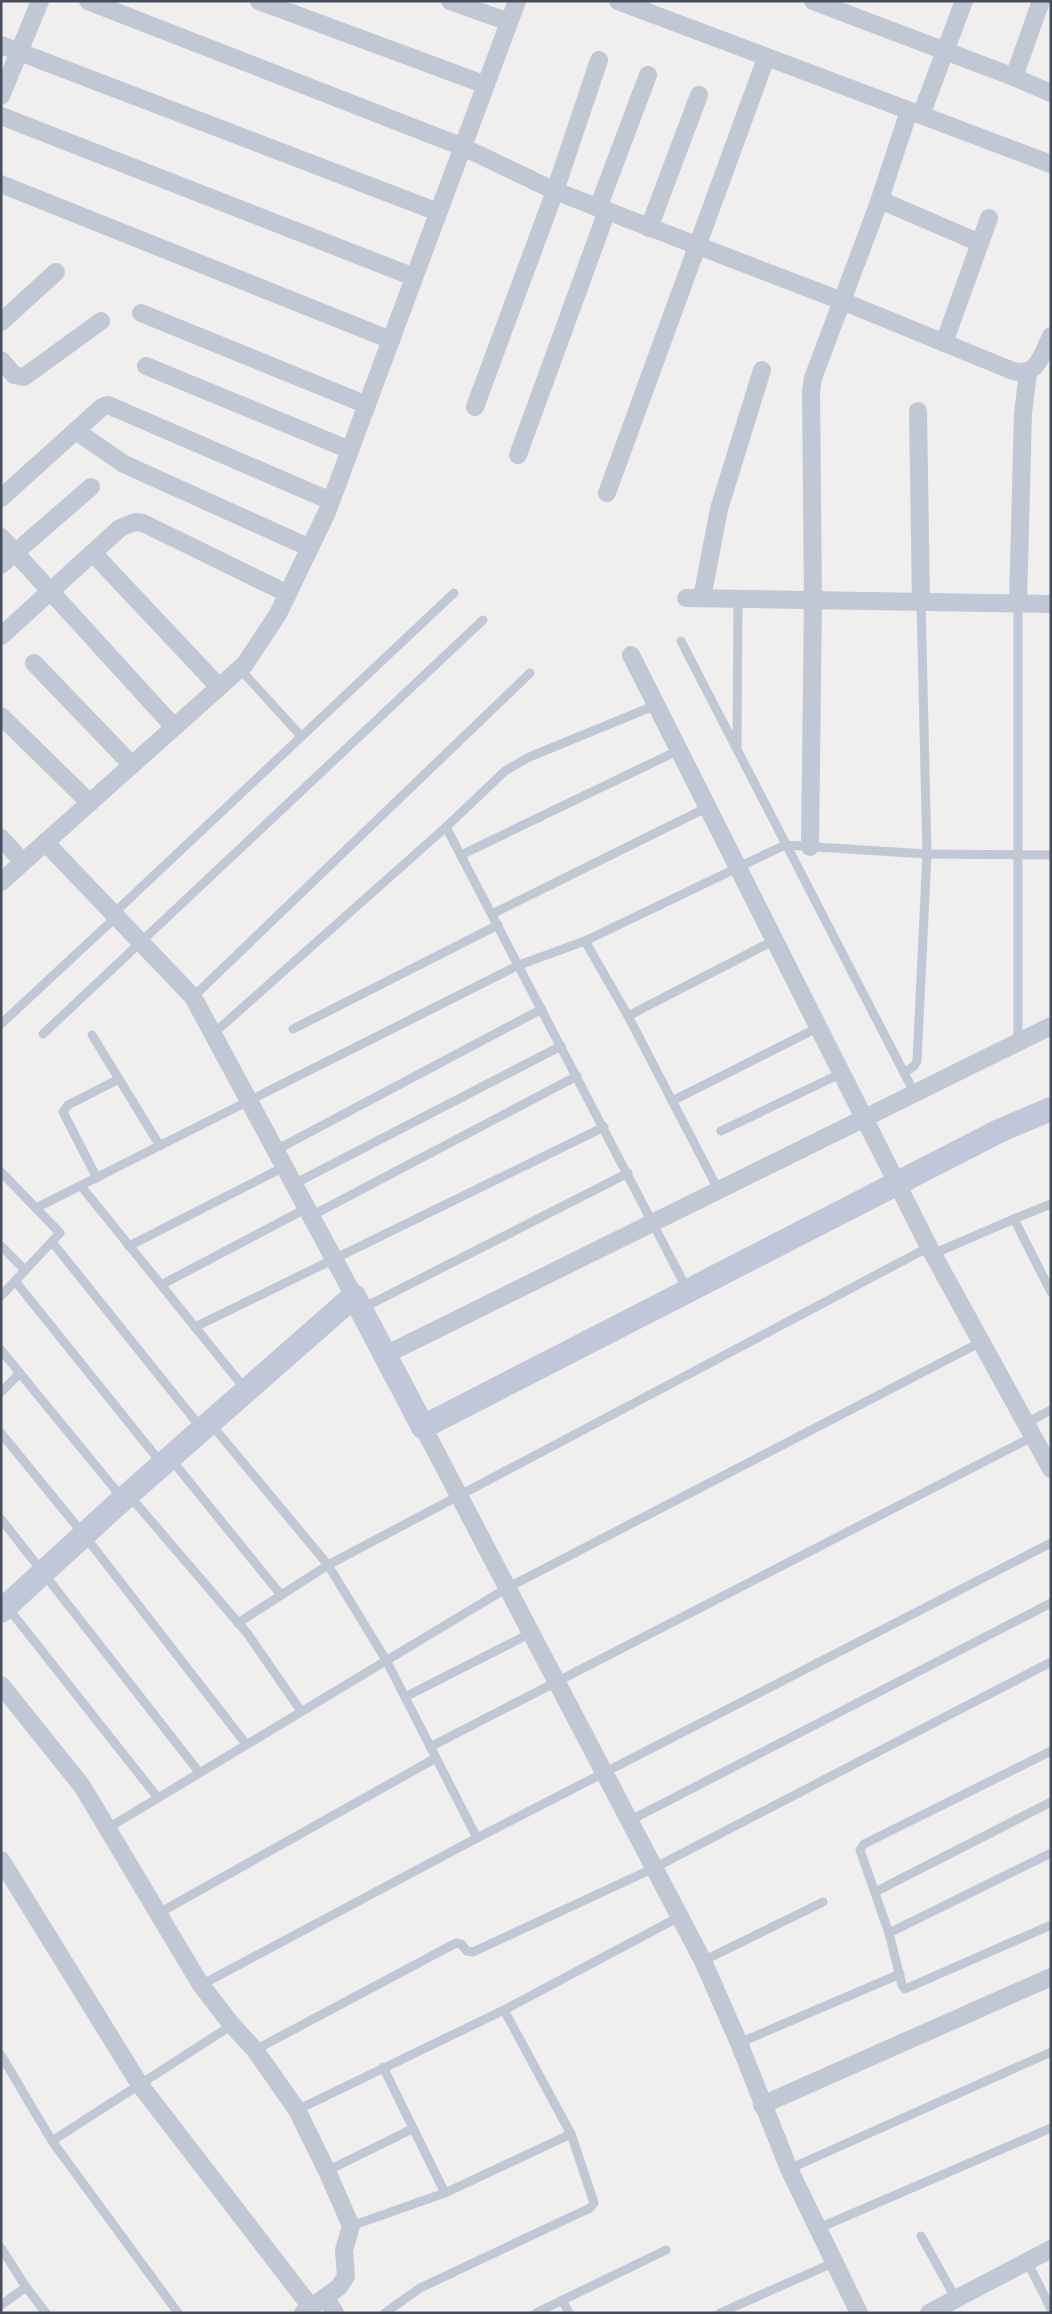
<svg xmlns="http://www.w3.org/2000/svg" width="1052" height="2314" viewBox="0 0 1052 2314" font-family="'Sofia Sans Condensed',sans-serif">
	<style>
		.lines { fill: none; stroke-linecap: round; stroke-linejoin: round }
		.lane { stroke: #c0c7d5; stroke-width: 9 }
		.street { stroke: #c0c7d5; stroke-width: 18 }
		.secondary { stroke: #bfc7d9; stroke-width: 24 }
	</style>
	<rect width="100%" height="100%" fill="#f1eeee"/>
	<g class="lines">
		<g class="lane">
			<path d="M681 641 915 1094"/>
			<path d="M240 669 301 736"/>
			<path d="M737 749 738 599"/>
			<path d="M446 827 688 1291"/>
			<path d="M461 855 679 750"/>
			<path d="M113 914 454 593"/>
			<path d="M492 914 708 807"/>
			<path d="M585 941 628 1016 718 1189"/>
			<path d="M193 997 530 673"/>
			<path d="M628 1016 775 940"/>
			<path d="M1 1024 116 917"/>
			<path d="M293 1029 498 925"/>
			<path d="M43 1034 483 620"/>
			<path d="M213 1034 446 827 505 771 527 758 656 705"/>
			<path d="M92 1035 160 1146"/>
			<path d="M1018 1042V604"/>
			<path d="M904 1073 914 1066 917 1061 927 854 921 602"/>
			<path d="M672 1101 819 1027"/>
			<path d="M721 1131 842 1073"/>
			<path d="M276 1150 542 1009"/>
			<path d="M1 1172 60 1233 1 1296"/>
			<path d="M97 1178 63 1112 68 1105 119 1079"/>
			<path d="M294 1184 561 1046"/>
			<path d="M81 1186 246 1390"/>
			<path d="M36 1208 519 965 585 941 785 845 927 854 1051 855"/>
			<path d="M311 1216 577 1076"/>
			<path d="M1014 1219 1051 1204"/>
			<path d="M52 1242 202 1429"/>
			<path d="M1 1246 25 1270"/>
			<path d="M129 1246 284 1167"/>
			<path d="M933 1254 1014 1219 1051 1292"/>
			<path d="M15 1281 162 1464"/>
			<path d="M161 1285 307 1208"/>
			<path d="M361 1309 628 1173"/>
			<path d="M195 1327 604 1127"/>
			<path d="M1 1350 123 1499"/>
			<path d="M1 1392 20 1373"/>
			<path d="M1026 1423 1051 1410"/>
			<path d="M211 1424 328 1565 386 1660 477 1838"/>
			<path d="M1 1433 84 1535 246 1744"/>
			<path d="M170 1458 281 1595"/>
			<path d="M128 1494 247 1633 301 1711"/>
			<path d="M1 1519 199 1772"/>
			<path d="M8 1608 158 1798"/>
			<path d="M238 1623 328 1565 929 1247"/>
			<path d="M405 1697 531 1633"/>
			<path d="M430 1747 1032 1437"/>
			<path d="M1051 1751 864 1844 860 1850 889 1933 902 1985 905 1989 1051 1925"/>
			<path d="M629 1821 1051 1603"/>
			<path d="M108 1828 507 1588 981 1342"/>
			<path d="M875 1892 1051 1802"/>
			<path d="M159 1913 436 1758"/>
			<path d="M889 1933 1051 1853"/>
			<path d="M703 1961 823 1902"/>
			<path d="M201 1985 477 1838 1051 1543"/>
			<path d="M739 2043 900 1974"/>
			<path d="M255 2050 456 1943 461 1944 467 1951 473 1952 654 1868 1051 1662"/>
			<path d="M1 2055 52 2141 178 2313"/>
			<path d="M383 2067 445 2193"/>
			<path d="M297 2110 504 2010 679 1917"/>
			<path d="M52 2141 232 2025"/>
			<path d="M789 2169 1051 2052"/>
			<path d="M327 2171 412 2129"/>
			<path d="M351 2226 445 2193 571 2134"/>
			<path d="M819 2228 1051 2128"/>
			<path d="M921 2236 956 2299"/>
			<path d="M1 2248 26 2287 46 2313"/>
			<path d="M1027 2261 1051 2309"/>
			<path d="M562 2300 569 2313"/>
			<path d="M1 2305 26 2287"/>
			<path d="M385 2313 420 2288 590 2208 594 2203 571 2134 504 2010"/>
			<path d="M536 2313 666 2250"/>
			<path d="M720 2313 835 2262"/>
		</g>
		<g class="street">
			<path d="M88 1 463 147 555 191 842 301 1013 371C1038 377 1042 354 1051 336"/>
			<path d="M259 1 486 85"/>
			<path d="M450 1 509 22"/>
			<path d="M618 1 1051 164"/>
			<path d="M813 1 1014 77 1051 93"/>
			<path d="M1 45 438 212"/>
			<path d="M1014 77 1041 1"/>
			<path d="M1 96 40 1"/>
			<path d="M921 115 964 1"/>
			<path d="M1 116 414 277"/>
			<path d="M1 184 391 340"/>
			<path d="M880 200 980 243"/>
			<path d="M598 208 648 75"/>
			<path d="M649 228 699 95"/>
			<path d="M141 313 367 405"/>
			<path d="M1 322 56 272"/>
			<path d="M944 343 989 218"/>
			<path d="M1 360 14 375 24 377 101 321"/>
			<path d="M146 366 350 450"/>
			<path d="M475 407 555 191 599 60"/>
			<path d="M918 411 921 602"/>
			<path d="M76 431 124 464 310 548"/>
			<path d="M518 455 607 211"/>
			<path d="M607 493 766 58"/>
			<path d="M1 498 102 407 108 405 331 501"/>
			<path d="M1 537 174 727"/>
			<path d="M93 553 219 687"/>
			<path d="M1 565 91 487"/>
			<path d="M686 598 1051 604"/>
			<path d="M702 598 719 509 762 370"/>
			<path d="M1018 604 1023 413 1028 373"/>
			<path d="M1 636 120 528 135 522 143 523 288 594"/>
			<path d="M631 655 929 1247 1051 1469"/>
			<path d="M34 663 132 765"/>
			<path d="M1 716 90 803"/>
			<path d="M1 838 23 862"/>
			<path d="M45 842 193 997 354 1296"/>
			<path d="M810 847 813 600 811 392 813 378 878 205 909 111"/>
			<path d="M1 882 245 664 278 614 327 512 517 1"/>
			<path d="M385 1355 1051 1026"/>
			<path d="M423 1427 703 1961 739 2043 789 2169 859 2313"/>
			<path d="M1 1685 82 1786 201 1985 232 2025 255 2050 297 2110 327 2171 351 2226 344 2250 346 2276 339 2287 303 2313"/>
			<path d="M1 1860 140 2085 311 2307"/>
			<path d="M762 2105 1051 1977"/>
			<path d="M326 2298 335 2313"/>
			<path d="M929 2313 1051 2249"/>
		</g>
		<path class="secondary" d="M1 1611 123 1499 354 1296 423 1427 999 1131 1051 1109"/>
	</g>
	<rect width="1052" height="2314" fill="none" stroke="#454e5d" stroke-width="5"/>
</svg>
